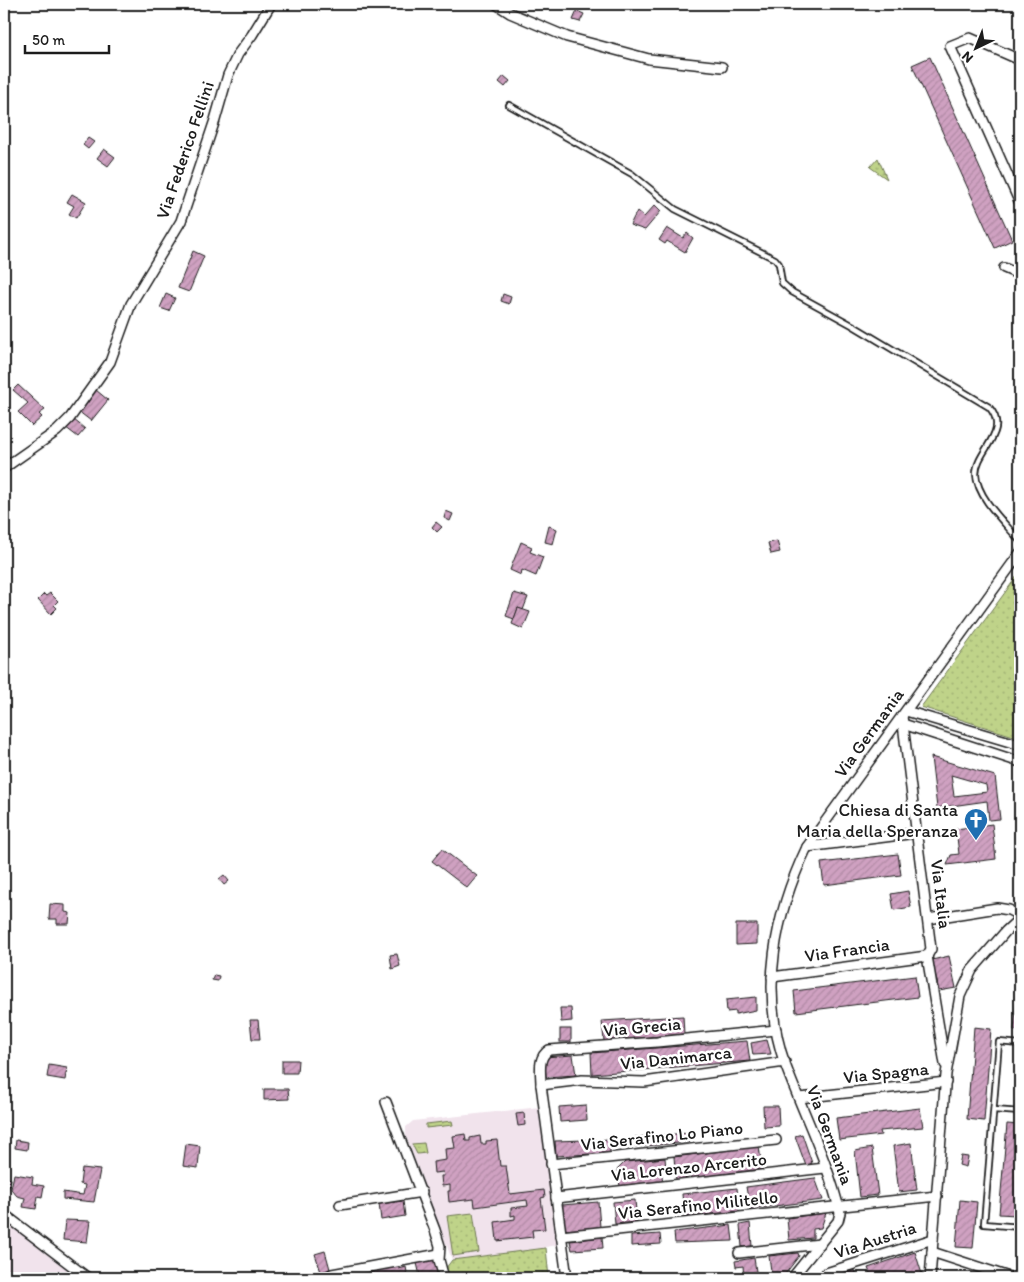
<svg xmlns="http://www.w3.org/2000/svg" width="1024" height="1282" viewBox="0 0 1024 1282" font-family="Itim,sans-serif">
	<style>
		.built { fill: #f1e3ec }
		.grass { fill: url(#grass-dots); stroke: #6e7852 }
		.building { fill: url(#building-hatch); stroke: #1c1c1c; fill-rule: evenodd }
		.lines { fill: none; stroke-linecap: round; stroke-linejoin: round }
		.lane-casing { stroke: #1c1c1c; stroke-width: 8 }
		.street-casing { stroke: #1c1c1c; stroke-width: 12 }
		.path { stroke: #1c1c1c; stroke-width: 2; stroke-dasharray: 4 4; stroke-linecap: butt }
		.lane { stroke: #fff; stroke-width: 4.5 }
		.street { stroke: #fff; stroke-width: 9 }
		.labels { text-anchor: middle; stroke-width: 5; stroke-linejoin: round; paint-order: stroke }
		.street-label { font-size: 18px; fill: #1c1c1c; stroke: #fff }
		.poi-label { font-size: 18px; fill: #1c1c1c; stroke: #fff; text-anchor: end }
	</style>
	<defs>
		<pattern id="grass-dots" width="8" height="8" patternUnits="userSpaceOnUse" patternTransform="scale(1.25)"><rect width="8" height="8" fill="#bfd389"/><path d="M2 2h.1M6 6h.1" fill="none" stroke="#a4b576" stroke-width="1.8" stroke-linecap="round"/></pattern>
		<pattern id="building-hatch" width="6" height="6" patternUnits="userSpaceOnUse" patternTransform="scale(1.25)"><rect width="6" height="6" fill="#cfa1c1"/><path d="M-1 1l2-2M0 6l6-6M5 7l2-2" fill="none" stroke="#b18aa5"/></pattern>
	</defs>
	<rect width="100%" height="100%" fill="#fff"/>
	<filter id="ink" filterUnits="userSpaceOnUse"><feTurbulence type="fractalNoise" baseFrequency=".02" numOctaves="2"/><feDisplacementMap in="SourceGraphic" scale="10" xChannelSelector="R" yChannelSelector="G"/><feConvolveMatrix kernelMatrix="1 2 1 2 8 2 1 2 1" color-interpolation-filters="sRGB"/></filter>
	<g filter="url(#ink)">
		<g class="built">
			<path d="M540 1107 557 1245 546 1247V1248L452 1260 406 1136V1127L413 1121Z"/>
			<path d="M4 1221 78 1278H4Z"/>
		</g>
		<g class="grass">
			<path d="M878 158 887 179 870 167Z"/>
			<path d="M1020 572V738L921 707Z"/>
			<path d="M452 1121 453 1125 426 1128V1124Z"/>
			<path d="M424 1143 426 1153 417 1154 412 1144Z"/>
			<path d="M473 1213 479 1252 453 1256 447 1216Z"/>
			<path d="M546 1248 549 1278H448L446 1268 452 1260Z"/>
		</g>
		<g class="building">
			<path d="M577 11 584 14 580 22 573 20Z"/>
			<path d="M930 57 1012 240 995 248 912 65Z"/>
			<path d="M504 76 510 81 505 87 499 82Z"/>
			<path d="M88 138 94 142 88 149 83 145Z"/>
			<path d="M104 149 115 157 108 166 97 158Z"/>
			<path d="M72 194 86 202 76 218 69 214 74 206 67 202Z"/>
			<path d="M655 205 661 211 645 230 630 225 637 211 644 217Z"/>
			<path d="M667 228 683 238 687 233 693 238 685 252 667 241 665 244 659 240Z"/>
			<path d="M193 251 204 256 189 292 178 288Z"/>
			<path d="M166 294 175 298 169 311 160 308Z"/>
			<path d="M503 294 511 297 509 304 501 301Z"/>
			<path d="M18 385 45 410 39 414 42 417 32 426 18 412 28 403 13 390Z"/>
			<path d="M96 390 108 400 91 421 78 411Z"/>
			<path d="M73 419 85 429 78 437 65 427Z"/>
			<path d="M446 511 453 514 450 521 444 518Z"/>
			<path d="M436 522 442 527 437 532 432 527Z"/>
			<path d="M549 526 557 529 553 544 545 542Z"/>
			<path d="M777 541 780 552 771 554 768 543Z"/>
			<path d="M521 542 532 547 530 552 543 557 536 576 522 570 521 575 510 570Z"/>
			<path d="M50 593 58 601 54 605 57 608 51 614 38 600 44 594 46 596Z"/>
			<path d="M514 593 528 597 523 610 518 608 514 619 506 616Z"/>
			<path d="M518 608 530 612 523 629 512 624Z"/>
			<path d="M931 757 995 776 1000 819 989 820 987 801 937 808ZM951 775 986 785 987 792 954 796Z"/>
			<path d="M992 824 996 859 947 865 951 855 959 854 956 829Z"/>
			<path d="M442 849 477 876 467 888 432 861Z"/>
			<path d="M898 854 901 875 824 885 821 863Z"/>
			<path d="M224 875 229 881 224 885 219 879Z"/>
			<path d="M908 891 911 907 894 910 891 894Z"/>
			<path d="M50 904 65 905V912L70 913 69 924H57V919H49Z"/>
			<path d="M736 924H757V944L736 945Z"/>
			<path d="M397 954 400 966 392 969 390 955Z"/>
			<path d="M949 956 956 988 939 991 932 960Z"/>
			<path d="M1020 965V1031L1014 1030Z"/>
			<path d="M214 975 219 976 218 981 212 980Z"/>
			<path d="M915 976 918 997 796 1012 794 991Z"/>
			<path d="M756 997V1010L736 1014V1011L727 1012 726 1000Z"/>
			<path d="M560 1008H571L572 1021 561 1022Z"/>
			<path d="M683 1016 684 1034 604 1041 602 1021Z"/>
			<path d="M250 1020H258L260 1039H252Z"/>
			<path d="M974 1027 991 1029 984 1121 967 1119Z"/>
			<rect x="560" y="1029" width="11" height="13"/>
			<path d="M767 1040 771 1054 753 1055 751 1043Z"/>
			<path d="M747 1041 750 1061 592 1074 591 1053Z"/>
			<path d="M573 1055 576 1075 546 1077 544 1057Z"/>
			<path d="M282 1060H298L297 1073H282Z"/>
			<path d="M49 1065 67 1068 65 1080 47 1077Z"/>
			<path d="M264 1089H288L289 1099 264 1100Z"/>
			<path d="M586 1105 587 1120 560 1122 559 1107Z"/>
			<path d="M763 1106H778L779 1126 764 1127Z"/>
			<path d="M920 1108 923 1127 880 1131 881 1135 839 1140 836 1118Z"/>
			<path d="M822 1111 824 1121 821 1122 818 1112Z"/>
			<path d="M524 1113 525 1125 518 1126 516 1114Z"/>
			<path d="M1007 1124 1020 1125V1161L1016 1215 999 1214Z"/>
			<path d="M689 1133V1142L636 1147 635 1137Z"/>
			<path d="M465 1134 466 1141H470V1138L480 1136 481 1144H486V1141L497 1140 500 1166H506L510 1194 544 1190 545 1197 541 1198 545 1229 532 1230 533 1237 497 1241 495 1222 515 1219V1215L511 1216V1208L528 1206 527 1200 475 1207 474 1199 449 1202 448 1191H450V1185L442 1186 441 1176H444L443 1172 434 1173 433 1162 446 1160 445 1149 455 1148 453 1136Z"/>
			<path d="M802 1134 812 1163 806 1166 795 1136Z"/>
			<path d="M616 1139 617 1148H610V1153L556 1156 555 1141Z"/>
			<path d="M16 1140 28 1142 27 1150 15 1148Z"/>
			<path d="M911 1143 917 1190 899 1192 893 1146Z"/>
			<path d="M186 1144 200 1146 198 1168 183 1166Z"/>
			<path d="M759 1146 762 1169 676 1180 674 1157Z"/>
			<path d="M872 1148 878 1195 860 1197 855 1151Z"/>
			<path d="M961 1156 968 1157 966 1167 959 1165Z"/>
			<path d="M665 1158 666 1169 661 1170 663 1182 620 1186 617 1170 625 1162Z"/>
			<path d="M82 1168 100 1170 94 1202 63 1199V1192L83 1195 85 1185 80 1184Z"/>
			<path d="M14 1174 33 1177 32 1184 44 1186 42 1197 38 1196 36 1209 23 1207 25 1198 17 1196 11 1189Z"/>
			<path d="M4 1177 11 1179 8 1190 4 1189Z"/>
			<path d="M815 1178 823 1200 750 1209 746 1187Z"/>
			<path d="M737 1188 739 1211 684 1217 682 1194Z"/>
			<path d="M635 1200 637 1222 615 1224 613 1202Z"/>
			<path d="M960 1200 977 1202 973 1248 956 1247Z"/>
			<path d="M403 1201 405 1216 381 1220 379 1204Z"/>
			<path d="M598 1202 600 1227 564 1230 562 1205Z"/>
			<path d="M826 1213 821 1228 813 1229V1238L789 1240 787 1218Z"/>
			<path d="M65 1220 90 1221 87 1242 63 1240Z"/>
			<path d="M750 1223 752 1246 742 1247 740 1225Z"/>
			<path d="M731 1225 733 1241 675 1243 674 1232Z"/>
			<path d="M660 1234 661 1244 631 1246V1236Z"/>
			<path d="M602 1237 603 1248 572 1250 570 1241Z"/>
			<path d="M325 1251 330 1269 321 1272 315 1254Z"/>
			<path d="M915 1252 922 1274 910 1278H872L868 1268Z"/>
			<path d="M798 1253 799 1256 782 1278H772L769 1256Z"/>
			<path d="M754 1258 757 1278H744L743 1266 736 1267 735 1261Z"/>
			<path d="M435 1259 439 1278H425V1275L420 1276 417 1263Z"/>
			<path d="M399 1266V1269L406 1267 408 1278H338Z"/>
			<path d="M855 1270 858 1278H831Z"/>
		</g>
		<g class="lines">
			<g class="lane-casing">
				<g id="lane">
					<path d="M509 105 632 174 675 209 775 259 779 264 782 283 792 292 852 325 989 407C1011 432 976 450 976 474 977 498 1006 524 1020 541"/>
					<path d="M1020 1044 999 1042 984 1224 1020 1227"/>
					<path d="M994 1110 1020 1112"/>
				</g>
			</g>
			<g class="street-casing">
				<g id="street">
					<path d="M496 4 510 13 567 37 649 59 722 67"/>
					<path d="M1020 60 970 38 950 46 1020 203"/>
					<path d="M1004 268 1020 275"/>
					<path d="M4 468 57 431 70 418 110 362 131 304 181 221 215 120 228 75 238 54 252 35 271 4"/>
					<path d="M906 711 1020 745"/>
					<path d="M902 716 931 949 927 956"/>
					<path d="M903 724 1020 762"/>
					<path d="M807 847 916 833"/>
					<path d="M928 919 997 908 1009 910 1020 916"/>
					<path d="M927 956 945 1064"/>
					<path d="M772 977 927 956"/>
					<path d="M541 1085 582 1080 644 1082 785 1062"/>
					<path d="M799 1098 946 1082"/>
					<path d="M386 1102 435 1230 440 1246 439 1260 444 1278"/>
					<path d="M551 1164 776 1140"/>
					<path d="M556 1198 825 1168"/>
					<path d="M340 1205 422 1192"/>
					<path d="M4 1214 88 1278"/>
					<path d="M561 1236 937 1196"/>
					<path d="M932 1252 1012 1278"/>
					<path d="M739 1253 820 1244"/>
					<path d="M826 1273 933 1239"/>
					<path d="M332 1274 439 1254"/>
					<path d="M567 1278 541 1085C541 1072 537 1058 549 1050L657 1042 776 1030"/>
					<path d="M792 1278 838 1221 840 1213C828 1161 803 1113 785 1064 759 991 775 914 807 847L1020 553"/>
					<path d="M930 1278 946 1074 960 996 972 970 1006 931 1020 918"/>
				</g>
			</g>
			<path class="path" d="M807 1274 812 1277 816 1276"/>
			<use href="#lane" class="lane"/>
			<use href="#street" class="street"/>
		</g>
	</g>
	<defs>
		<g id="church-pin" transform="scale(1.25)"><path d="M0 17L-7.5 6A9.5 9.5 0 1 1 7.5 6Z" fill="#1f6fb2" stroke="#fff"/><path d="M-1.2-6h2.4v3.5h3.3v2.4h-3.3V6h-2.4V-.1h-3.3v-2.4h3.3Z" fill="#fff"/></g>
	</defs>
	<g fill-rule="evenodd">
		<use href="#church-pin" x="976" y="820"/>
	</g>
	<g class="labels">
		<g class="street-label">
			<text transform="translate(185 150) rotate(-71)" y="6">Via Federico Fellini</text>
			<text transform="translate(869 733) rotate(-54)" y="6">Via Germania</text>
			<text transform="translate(941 894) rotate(83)" y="6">Via Italia</text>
			<text transform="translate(847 950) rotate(-8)" y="6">Via Francia</text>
			<text transform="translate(642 1027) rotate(-5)" y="6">Via Grecia</text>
			<text transform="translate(676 1058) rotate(-6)" y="6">Via Danimarca</text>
			<text transform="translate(886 1073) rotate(-6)" y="6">Via Spagna</text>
			<text transform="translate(830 1135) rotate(70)" y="6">Via Germania</text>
			<text transform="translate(662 1136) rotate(-6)" y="6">Via Serafino Lo Piano</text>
			<text transform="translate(689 1167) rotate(-6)" y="6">Via Lorenzo Arcerito</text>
			<text transform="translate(698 1205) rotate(-6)" y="6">Via Serafino Militello</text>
			<text transform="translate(875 1240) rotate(-18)" y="6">Via Austria</text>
		</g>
		<g class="poi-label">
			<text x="958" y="816">Chiesa di Santa<tspan x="958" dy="21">Maria della Speranza</tspan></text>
		</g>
	</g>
	<rect width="1024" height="1282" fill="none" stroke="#fff" stroke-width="20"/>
	<rect x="10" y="10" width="1004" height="1262" fill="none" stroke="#1c1c1c" stroke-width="2" filter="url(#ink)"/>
	<g transform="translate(976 48) rotate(223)" stroke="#ffffff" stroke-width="4" paint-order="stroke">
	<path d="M0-4L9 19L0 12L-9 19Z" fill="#1c1c1c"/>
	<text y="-8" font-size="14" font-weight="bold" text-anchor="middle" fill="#1c1c1c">N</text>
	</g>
	<path d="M25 45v8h84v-8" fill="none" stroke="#1c1c1c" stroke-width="2.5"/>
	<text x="32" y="45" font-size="15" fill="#1c1c1c" stroke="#ffffff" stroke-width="4" paint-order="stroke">50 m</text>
</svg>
